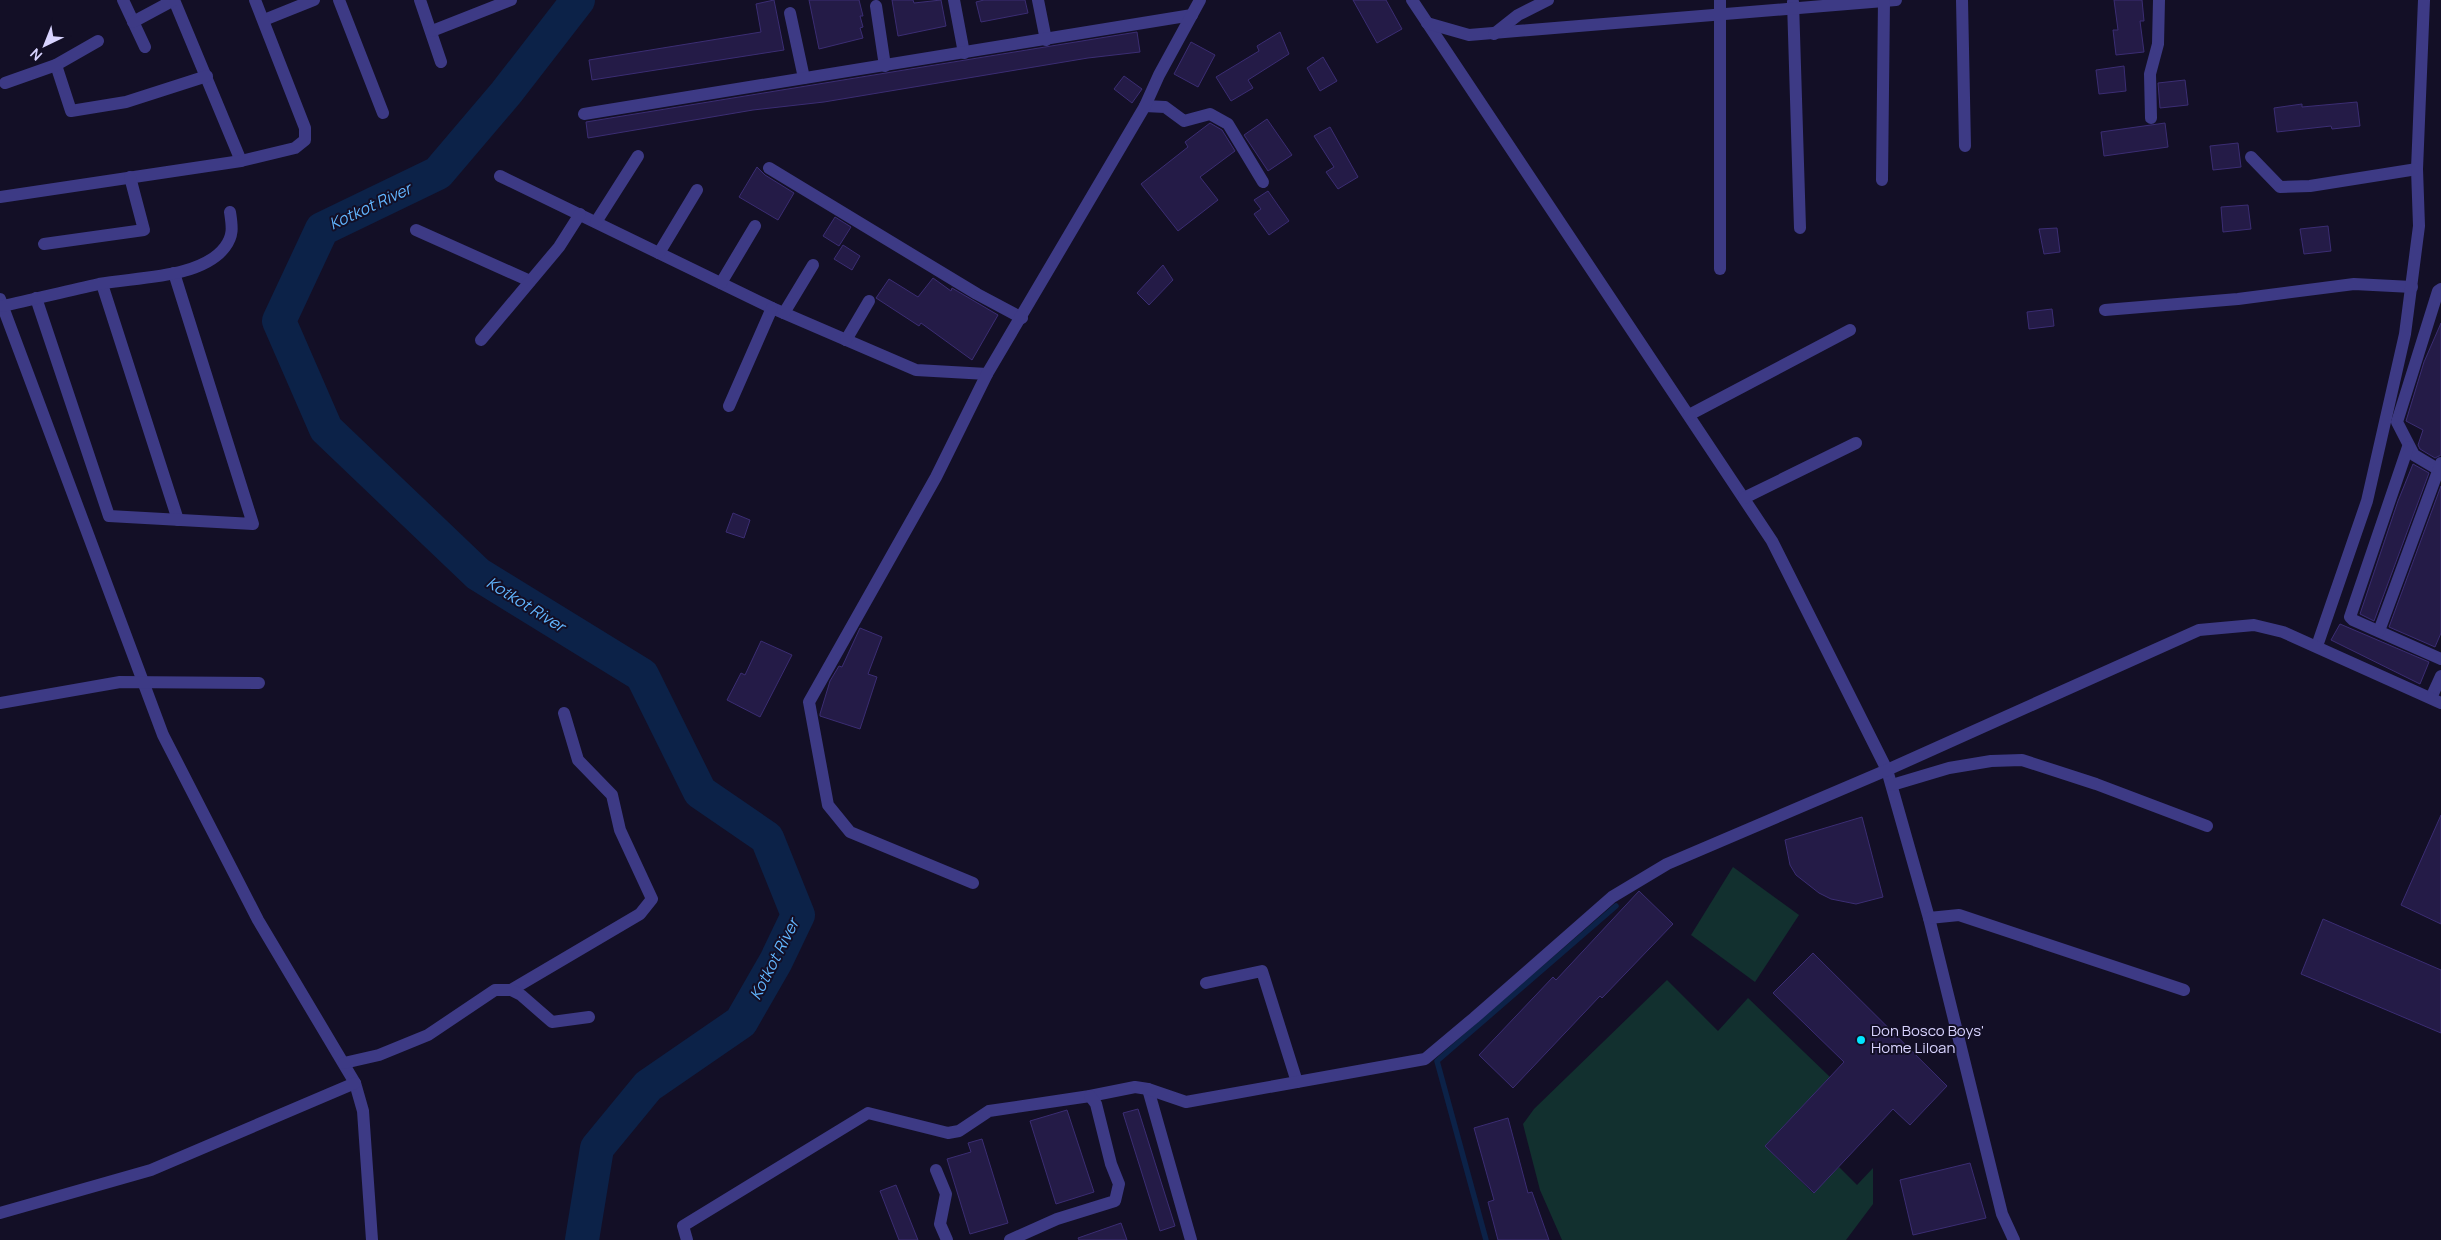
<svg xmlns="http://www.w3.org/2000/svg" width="2441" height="1240" viewBox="0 0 2441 1240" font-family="Manrope,sans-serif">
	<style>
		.green { fill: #12302f }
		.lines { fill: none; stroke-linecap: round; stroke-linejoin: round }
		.stream { stroke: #0c2248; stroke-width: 5.5 }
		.river { stroke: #0c2248; stroke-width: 34 }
		.building { fill: #241b47; stroke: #3b2d73 }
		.minor { stroke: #3d3a85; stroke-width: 12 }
		.poi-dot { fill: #00e5ff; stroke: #130f26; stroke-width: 2 }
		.labels { text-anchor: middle; stroke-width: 4; stroke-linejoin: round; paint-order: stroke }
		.poi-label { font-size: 15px; fill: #d9d4ff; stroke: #130f26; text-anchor: start }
		.water-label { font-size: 16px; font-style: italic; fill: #62b6ff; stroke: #130f26 }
	</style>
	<rect width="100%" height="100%" fill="#130f26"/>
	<g class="green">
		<path d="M1733 867 1799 915 1755 982 1691 935Z"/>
		<path d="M1667 980 1718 1031 1748 998 1830 1077 1765 1146 1813 1193 1839 1167 1857 1185 1873 1168V1204L1846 1240H1562L1540 1190 1523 1124 1534 1109Z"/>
	</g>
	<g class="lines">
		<path class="stream" d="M1486 1240 1437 1061 1616 906"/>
		<path class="river" d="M578 0 506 93 438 173 322 229 279 321 326 429 478 574 642 675 700 792 767 838 798 915 776 961 741 1022 648 1086 597 1148 582 1240"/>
	</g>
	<g class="building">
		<path d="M774 0 784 50 592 80 589 60 761 32 756 4Z"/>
		<path d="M809 0H859L863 16H860L863 27 860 28 863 38 819 49Z"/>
		<path d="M892 0H913L914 3 941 0 946 26 898 36Z"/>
		<path d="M984 0H1025L1028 13 981 22 976 2Z"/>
		<path d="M1353 0H1386L1402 29 1377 43Z"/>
		<path d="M2114 0H2142L2144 21H2140L2144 52 2116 55 2113 30H2118Z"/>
		<path d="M1137 32 1140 52 1088 58 824 102 753 110 588 138 586 122Z"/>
		<path d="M1280 32 1289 54 1248 80 1253 88 1231 101 1216 77 1259 51 1257 46Z"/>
		<path d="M1191 42 1215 55 1198 87 1174 74Z"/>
		<path d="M1323 57 1337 81 1320 91 1307 68Z"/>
		<path d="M2124 66 2126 91 2099 94 2096 70Z"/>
		<path d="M1124 76 1142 89 1132 103 1114 89Z"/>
		<path d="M2185 80 2188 105 2160 108 2158 83Z"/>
		<path d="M2357 102 2360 126 2332 129 2331 126 2277 132 2274 108 2302 104V107Z"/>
		<path d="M1267 119 1292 155 1268 171 1244 135Z"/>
		<path d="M1210 123 1222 130 1235 151 1200 177 1218 200 1178 231 1141 184 1188 147 1185 142Z"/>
		<path d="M2165 123 2168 147 2104 156 2101 132Z"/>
		<path d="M1330 127 1358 177 1338 189 1326 172 1334 167 1314 136Z"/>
		<path d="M2238 143 2241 167 2213 170 2210 146Z"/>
		<path d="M757 167 765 175 794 193 778 220 739 197Z"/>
		<path d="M1268 191 1289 221 1269 235 1254 214 1261 209 1254 200Z"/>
		<path d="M2248 205 2251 229 2223 232 2221 207Z"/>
		<path d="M835 217 851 227 839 246 823 236Z"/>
		<path d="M2328 226 2331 251 2304 254 2300 229Z"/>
		<path d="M2057 228 2060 252 2044 254 2039 229Z"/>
		<path d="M843 245 860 256 852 270 834 259Z"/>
		<path d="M1163 265 1173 280 1149 305 1137 293Z"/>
		<path d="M933 278 951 291 952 288 998 315 972 360 921 323 919 326 876 298 889 279 918 297Z"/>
		<path d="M2052 309 2054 326 2029 329 2027 312Z"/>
		<path d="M2441 323V455L2435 458 2420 449 2418 445 2423 430 2406 421 2424 362Z"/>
		<path d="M2413 464 2429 473 2374 621 2360 614 2398 501Z"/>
		<path d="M2441 486V633L2435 647 2389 627Z"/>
		<path d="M733 513 750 520 744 538 726 532Z"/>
		<path d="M2340 624 2429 662 2420 684 2331 640Z"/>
		<path d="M860 628 882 637 868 674 877 677 860 729 820 716V714L830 681 839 666 842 667Z"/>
		<path d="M761 641 792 655 760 717 727 700 741 673 745 675Z"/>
		<path d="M2441 815V924L2401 905Z"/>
		<path d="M1862 817 1883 897 1856 904 1831 899 1819 893 1796 875 1790 865 1785 840Z"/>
		<path d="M1639 891 1673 924 1602 998 1600 996 1513 1088 1479 1055 1553 977 1556 980Z"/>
		<path d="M2323 919 2441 970V1033L2301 974Z"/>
		<path d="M1813 953 1947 1086 1910 1125 1893 1109 1814 1193 1765 1146 1844 1062 1773 993Z"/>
		<path d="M1138 1109 1175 1226 1160 1231 1123 1113Z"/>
		<path d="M1067 1110 1094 1192 1056 1204 1030 1121Z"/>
		<path d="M1508 1118 1528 1193 1532 1192 1549 1240H1498L1488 1202 1494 1200 1474 1128Z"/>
		<path d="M982 1139 1008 1223 970 1234 947 1159 971 1152 968 1143Z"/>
		<path d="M1970 1163 1986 1218 1913 1235 1900 1180Z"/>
		<path d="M896 1185 918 1240H899L880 1191Z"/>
		<path d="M1121 1223 1127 1240H1079L1078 1238Z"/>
	</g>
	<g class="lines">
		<g class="minor">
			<path d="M123 0 145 47"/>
			<path d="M174 0 241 161"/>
			<path d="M339 0 383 113"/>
			<path d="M420 0 441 62"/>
			<path d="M954 0 964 53"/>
			<path d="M1038 0 1046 40"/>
			<path d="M1412 0 1772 541 1887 770 1929 918 2002 1214 2014 1240"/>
			<path d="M1962 0 1965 146"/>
			<path d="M1793 2 1800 228"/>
			<path d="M876 6 885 66"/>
			<path d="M790 13 804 78"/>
			<path d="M264 20 314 0"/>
			<path d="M133 22 174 0"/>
			<path d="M1427 23 1469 35 1896 0"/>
			<path d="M432 31 511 0"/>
			<path d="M1494 34 1518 15 1548 0"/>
			<path d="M56 65 71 111 126 102 207 76"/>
			<path d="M5 83 56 65 98 41"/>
			<path d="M1145 106 1165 107 1184 121 1210 114 1228 124 1263 182"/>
			<path d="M584 114 1192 15"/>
			<path d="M2151 118 2150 74 2158 44 2159 0"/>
			<path d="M2251 157 2280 187 2310 186 2417 169"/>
			<path d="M769 168 977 294 1022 318"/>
			<path d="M500 176 772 308 916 370 987 374"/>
			<path d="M1882 180 1884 0"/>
			<path d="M0 197 241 161 295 148 305 140V128L255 0"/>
			<path d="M596 222 638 156"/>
			<path d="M416 230 530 281"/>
			<path d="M44 244 144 230 130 177"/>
			<path d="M659 253 697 190"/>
			<path d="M1720 269V0"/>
			<path d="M721 283 755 226"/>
			<path d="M102 284 178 520"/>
			<path d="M2441 289 2438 291 2397 422 2414 455 2441 471"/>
			<path d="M36 298 109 516 253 524 174 273"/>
			<path d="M0 299 163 735 258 920 355 1083 363 1111 372 1240"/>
			<path d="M3 306C35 299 67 291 99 284 135 277 201 279 225 247 234 235 232 226 230 212"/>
			<path d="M2105 310 2238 299 2354 284 2412 287"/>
			<path d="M784 313 813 265"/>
			<path d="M481 340 559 247 580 214"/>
			<path d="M846 340 869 301"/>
			<path d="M729 406 772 308"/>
			<path d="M1689 415 1850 330"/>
			<path d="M2408 447 2350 617 2353 620 2441 659"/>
			<path d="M1744 498 1856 443"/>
			<path d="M2379 631 2441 463"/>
			<path d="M2317 646 2367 501 2405 334 2419 226 2417 169 2424 0"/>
			<path d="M2431 698 2441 676"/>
			<path d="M0 703 120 682 259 683"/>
			<path d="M1892 785 1949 768 1991 761 2022 760 2096 784 2207 826"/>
			<path d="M973 883 850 832 828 805 809 702 936 477 987 374 1145 106 1159 75 1200 0"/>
			<path d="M1929 918 1959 915 2184 990"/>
			<path d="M1206 983 1262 971 1297 1082"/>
			<path d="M511 990 640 914 652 899 620 830 612 795 578 760 564 713"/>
			<path d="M344 1063 379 1055 428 1035 495 990H511L521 995 552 1022 589 1017"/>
			<path d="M1148 1089 1191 1240"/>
			<path d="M936 1170 946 1194 940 1224 947 1240"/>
			<path d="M0 1213 151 1170 355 1083"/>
			<path d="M687 1240 683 1226 868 1113 948 1133 959 1131 989 1111 1090 1096 1135 1087 1148 1089 1186 1102 1425 1059 1474 1018 1612 897 1667 864 1887 770 2199 630 2254 625 2283 632 2441 703"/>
			<path d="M1010 1240 1057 1219 1115 1201 1119 1184 1111 1164 1096 1104 1090 1096"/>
		</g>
	</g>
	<circle class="poi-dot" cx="1861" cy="1040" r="5"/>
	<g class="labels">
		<g class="poi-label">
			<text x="1871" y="1036">Don Bosco Boys'<tspan x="1871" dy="17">Home Liloan</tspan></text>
		</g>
		<g class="water-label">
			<text transform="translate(370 206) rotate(-25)" y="6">Kotkot River</text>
			<text transform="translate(526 604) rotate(32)" y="6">Kotkot River</text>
			<text transform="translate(774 959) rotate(-63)" y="6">Kotkot River</text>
		</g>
	</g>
	<g transform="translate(45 45) rotate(223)" stroke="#130f26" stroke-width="4" paint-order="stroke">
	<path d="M0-4L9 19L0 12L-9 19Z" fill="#d9d4ff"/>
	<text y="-8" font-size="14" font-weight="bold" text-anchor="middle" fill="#d9d4ff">N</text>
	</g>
</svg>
